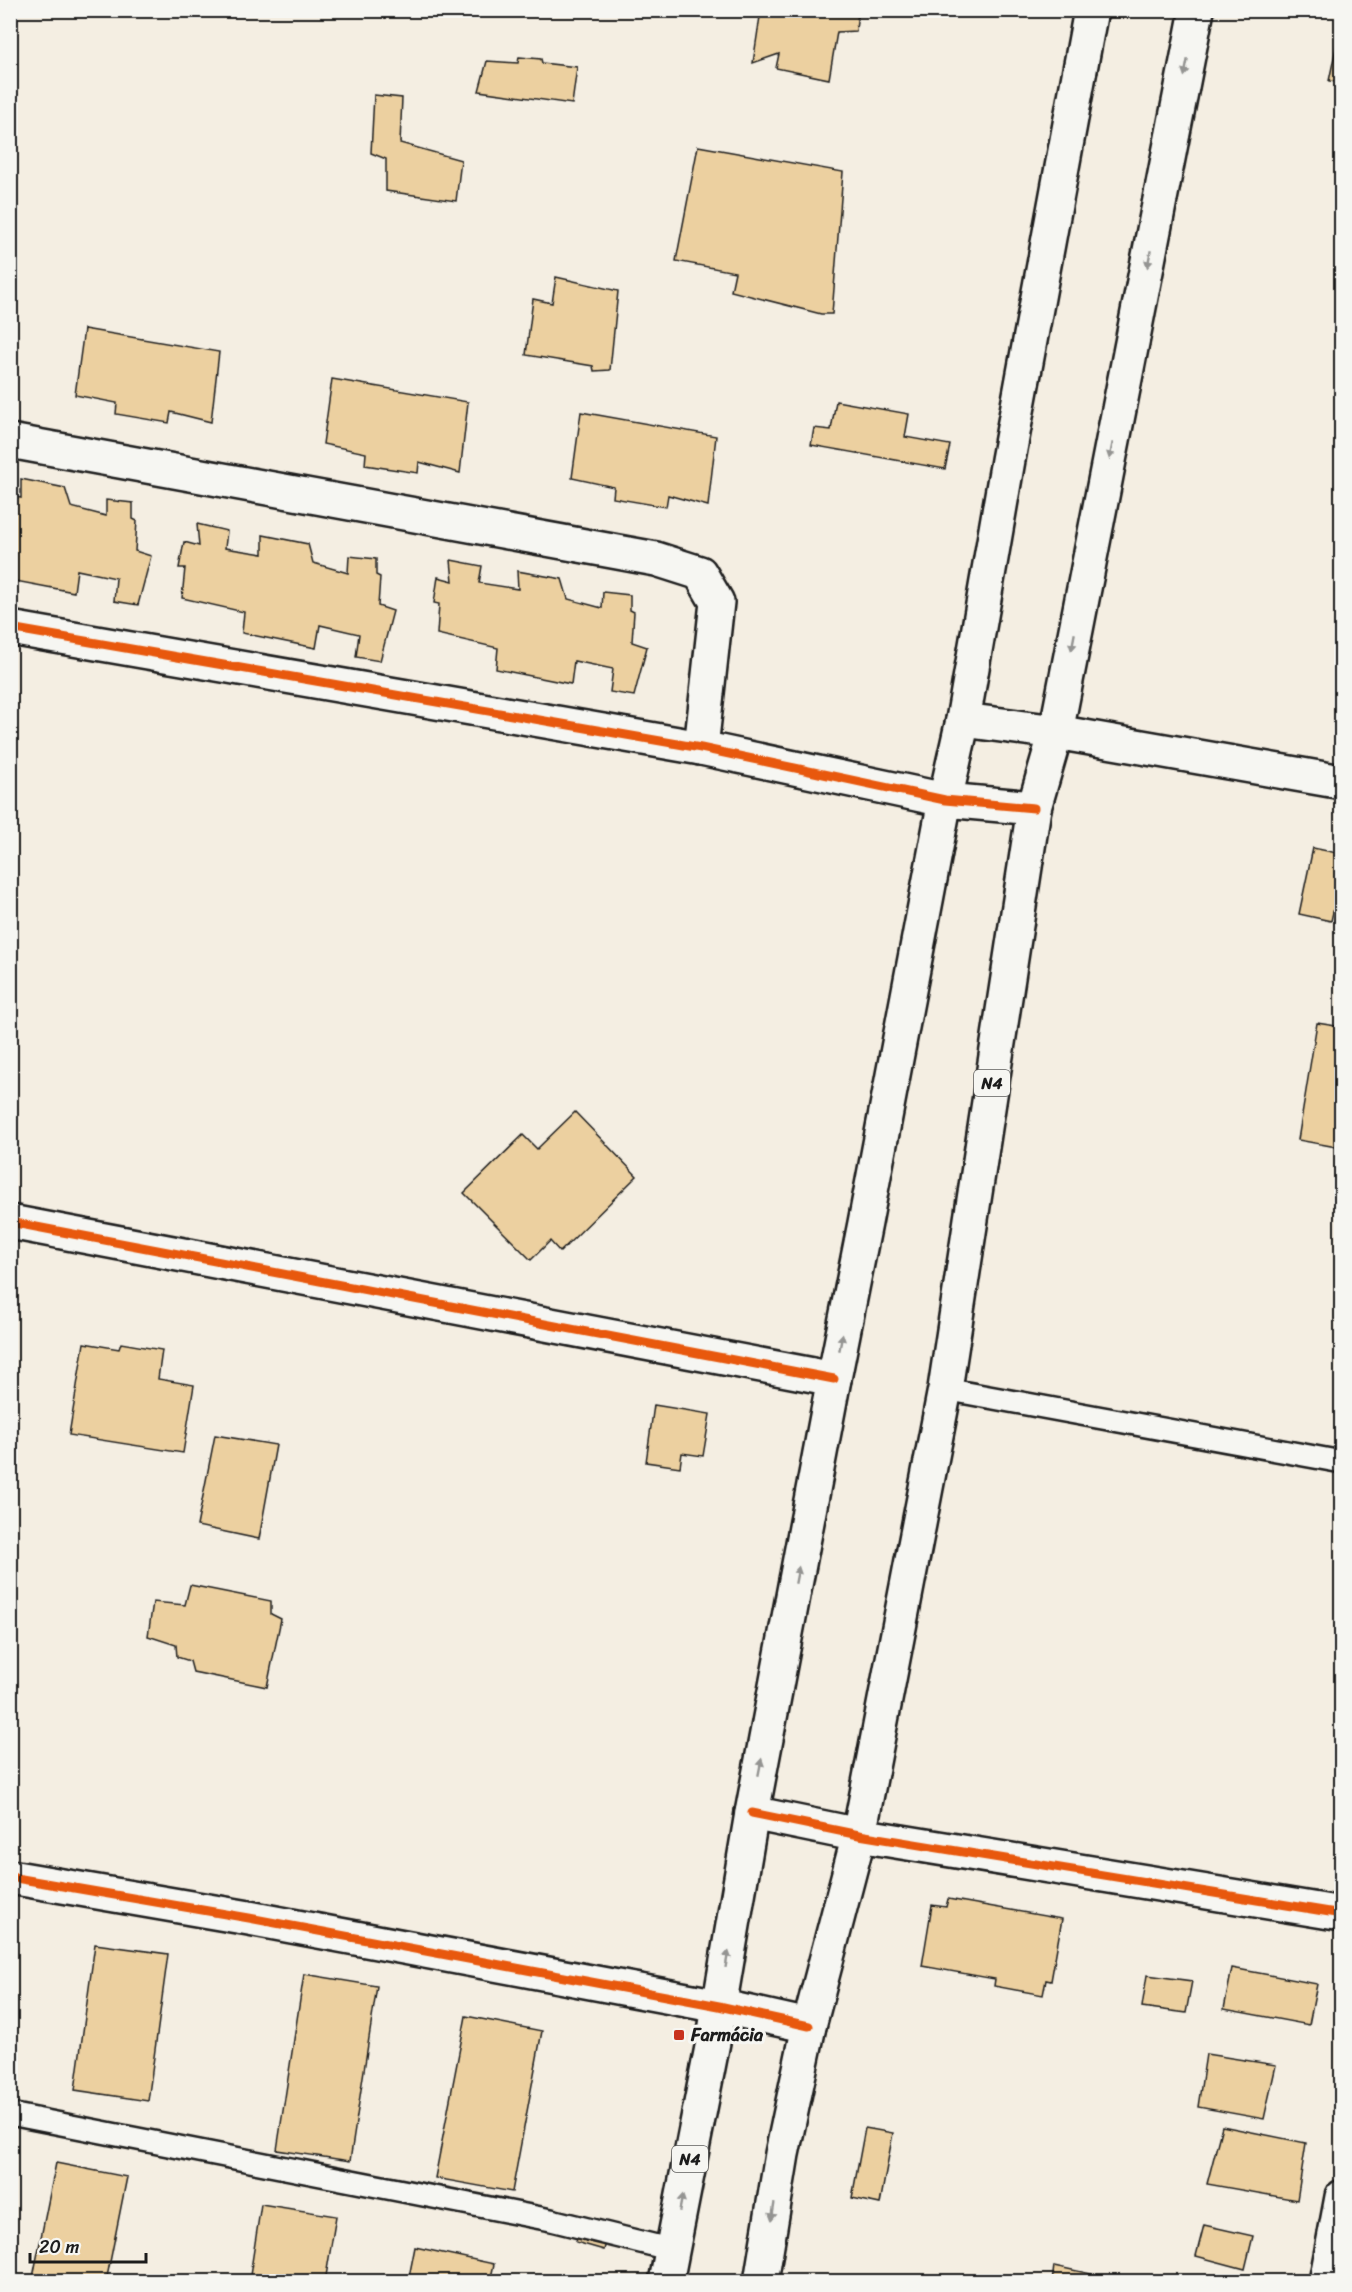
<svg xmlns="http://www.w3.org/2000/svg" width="1352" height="2292" viewBox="0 0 1352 2292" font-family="Sriracha,sans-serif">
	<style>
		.building { fill: #ecd0a0; stroke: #1c1c1c; stroke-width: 1.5 }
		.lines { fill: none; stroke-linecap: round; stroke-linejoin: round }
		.service-casing { stroke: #1c1c1c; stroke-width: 26 }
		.minor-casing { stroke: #1c1c1c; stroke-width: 38 }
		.tertiary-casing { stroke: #1c1c1c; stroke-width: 38 }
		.trunk-casing { stroke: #1c1c1c; stroke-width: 38 }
		.service { stroke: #f6f6f2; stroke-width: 21 }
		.minor { stroke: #f6f6f2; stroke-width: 33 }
		.tertiary { stroke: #f6f6f2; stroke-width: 33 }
		.trunk { stroke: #f6f6f2; stroke-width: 33 }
		.cycleway-casing { stroke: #f6f6f2; stroke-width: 13 }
		.cycleway { stroke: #e8590c; stroke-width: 9 }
		.oneway { fill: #949492 }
		.poi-dot { fill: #c8321e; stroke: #f6f6f2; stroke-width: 2 }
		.labels { text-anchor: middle; stroke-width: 6; stroke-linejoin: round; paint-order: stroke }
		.shield { fill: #f6f6f2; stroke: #5d5d5c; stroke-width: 1.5 }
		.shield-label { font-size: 16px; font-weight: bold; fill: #1c1c1c }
		.poi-label { font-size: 18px; font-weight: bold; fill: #1c1c1c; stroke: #f6f6f2; text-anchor: start }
	</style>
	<rect width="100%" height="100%" fill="#f4eee2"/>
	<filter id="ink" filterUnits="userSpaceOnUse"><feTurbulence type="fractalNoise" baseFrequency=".0167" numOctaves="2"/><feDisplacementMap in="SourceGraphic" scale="12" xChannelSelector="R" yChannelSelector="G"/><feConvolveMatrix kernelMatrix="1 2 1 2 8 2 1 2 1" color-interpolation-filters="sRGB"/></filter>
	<g filter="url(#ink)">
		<g class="building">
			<path d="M761 10H858L856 31 837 32 829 79 776 68 779 54 753 63Z"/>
			<path d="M1339 34 1342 35V83L1329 81Z"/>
			<path d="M519 57 541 59 542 63 577 67 572 104 479 91 487 61 518 63Z"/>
			<path d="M374 95 402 98 400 143 461 160 456 201 386 191V159L371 153Z"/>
			<path d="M698 146 843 172 832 314H821L731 291 735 272 676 261Z"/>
			<path d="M556 277 618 291 610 370 594 371 593 366 526 355 533 299 552 303Z"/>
			<path d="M84 329 219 352 211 422 171 412 169 423 116 414 117 403 75 395Z"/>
			<path d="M332 379 468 402 460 473 419 462 418 473 365 465 366 453 323 444Z"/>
			<path d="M836 401 909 414 905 437 950 445 945 469 811 445 814 428 831 430Z"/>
			<path d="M581 412 716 436 708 506 668 495 666 507 613 498 614 487 572 478Z"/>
			<path d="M21 479 65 488 71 507 106 516V500L133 503V519L137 521 135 551 151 556 138 605 114 601 116 578 77 570 74 592 10 580V496L21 498Z"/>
			<path d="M197 524 227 531 225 548 263 554V535L308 544 313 563 348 573 349 556 376 559V575L380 577 378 606 393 611 380 661 356 657 359 634 320 625 316 648 242 633 244 612 182 598 185 568H179L184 542 199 546Z"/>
			<path d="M451 560 482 566 479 583 518 589 517 571 562 579 568 599 602 608 603 592 630 595V610L634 612 632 642 647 647 634 696 610 692 613 669 574 661 571 684 496 669 498 648 437 634 439 604 434 603 438 577 453 581Z"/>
			<path d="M1313 848 1342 854V872L1331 921 1299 914Z"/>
			<path d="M1317 1023 1342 1027V1148L1298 1140Z"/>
			<path d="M575 1112 637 1176 560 1252 550 1241 531 1260 464 1193 523 1135 537 1149Z"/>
			<path d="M10 1291 16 1292 10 1339Z"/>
			<path d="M84 1343 119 1349 121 1343 162 1350 158 1379 194 1385 183 1453 69 1435Z"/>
			<path d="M654 1405 710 1414 703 1456 682 1453 680 1467 646 1462Z"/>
			<path d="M215 1435 276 1445 259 1539 197 1526Z"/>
			<path d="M190 1585 271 1601V1614L281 1619 267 1687 193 1672 190 1661 177 1657 176 1645 148 1636 153 1602 185 1605Z"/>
			<path d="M948 1899 1062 1919 1051 1981 1046 1980 1043 1995 994 1986 995 1979 922 1966 932 1905 946 1907Z"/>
			<path d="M95 1944 168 1954 148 2101 75 2090Z"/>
			<path d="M1232 1968 1317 1984 1309 2025 1224 2009Z"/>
			<path d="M304 1974 377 1986 350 2161 277 2150Z"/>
			<path d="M1147 1975 1192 1981 1186 2013 1142 2007Z"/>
			<path d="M466 2016 542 2031 512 2192 435 2178Z"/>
			<path d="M1206 2054 1276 2065 1264 2119 1198 2107Z"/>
			<path d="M1222 2126 1306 2143 1297 2200 1207 2184Z"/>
			<path d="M865 2128 893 2133 880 2204 852 2198Z"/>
			<path d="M56 2163 127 2177 106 2282H32Z"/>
			<path d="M261 2204 336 2216 325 2282H249Z"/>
			<path d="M583 2217 611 2224 604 2250 576 2242Z"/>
			<path d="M1204 2225 1253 2236 1245 2269 1196 2256Z"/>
			<path d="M415 2247 494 2264 490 2282H408Z"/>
			<path d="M1054 2266 1105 2277 1104 2282H1052Z"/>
		</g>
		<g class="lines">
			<g class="service-casing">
				<g id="service">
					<path d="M945 1389 1342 1462"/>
					<path d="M10 2114 551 2220 673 2250"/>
				</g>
			</g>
			<g class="minor-casing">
				<g id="minor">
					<path d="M10 441 656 559 700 573 717 602 701 748"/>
					<path d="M10 628 701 748 945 800 1034 808"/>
					<path d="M963 720 1056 732 1342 782"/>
					<path d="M10 1222 834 1379"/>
					<path d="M10 1877 249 1918 719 2006 809 2026"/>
					<path d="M1326 2282 1342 2197"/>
				</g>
			</g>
			<g class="tertiary-casing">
				<path id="tertiary" d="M752 1813 859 1835 1342 1914"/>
			</g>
			<g class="trunk-casing">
				<g id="trunk">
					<path d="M666 2282 714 2037 752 1813 834 1379 865 1223 945 800 963 720 1008 460 1091 10"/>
					<path d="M761 2282 782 2154 809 2026 859 1835 945 1389 1034 808 1056 732 1197 10"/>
				</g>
			</g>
			<use href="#service" class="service"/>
			<use href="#minor" class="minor"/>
			<use href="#tertiary" class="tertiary"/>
			<use href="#trunk" class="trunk"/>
			<g class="cycleway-casing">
				<g id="cycleway">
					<path d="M10 628 701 748 945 800 1034 808"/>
					<path d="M10 1222 834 1379"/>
					<path d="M752 1813 859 1835 1342 1914"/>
					<path d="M10 1877 249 1918 719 2006 809 2026"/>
				</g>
			</g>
			<use href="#cycleway" class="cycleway"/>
		</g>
		<defs><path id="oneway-solid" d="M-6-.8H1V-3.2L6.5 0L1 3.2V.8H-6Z" transform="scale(1.5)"/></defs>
		<g class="oneway">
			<use href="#oneway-solid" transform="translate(1186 68) rotate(101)"/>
			<use href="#oneway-solid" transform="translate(1149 259) rotate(101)"/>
			<use href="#oneway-solid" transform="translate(1111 451) rotate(101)"/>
			<use href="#oneway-solid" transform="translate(1073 642) rotate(101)"/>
			<use href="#oneway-solid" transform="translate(841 1342) rotate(-79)"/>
			<use href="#oneway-solid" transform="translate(797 1575) rotate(-79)"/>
			<use href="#oneway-solid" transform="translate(760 1767) rotate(-79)"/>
			<use href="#oneway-solid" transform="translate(727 1959) rotate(-80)"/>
			<use href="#oneway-solid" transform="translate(681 2203) rotate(-79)"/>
			<use href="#oneway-solid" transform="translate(773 2212) rotate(99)"/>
		</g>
	</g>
	<rect class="poi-dot" x="673" y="2029" width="12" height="12" rx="3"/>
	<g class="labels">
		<g class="shield">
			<rect x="974" y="1070" width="36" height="26" rx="4.5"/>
			<rect x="672" y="2146" width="36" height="26" rx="4.5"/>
		</g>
		<g class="shield-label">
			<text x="992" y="1089">N4</text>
			<text x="690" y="2165">N4</text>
		</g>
		<g class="poi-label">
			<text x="691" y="2041">Farmácia</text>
		</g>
	</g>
	<rect width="1352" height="2292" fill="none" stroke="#f6f6f2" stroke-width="36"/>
	<rect x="18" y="18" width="1316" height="2256" fill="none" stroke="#1c1c1c" stroke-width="2" filter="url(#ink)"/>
	<path d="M30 2253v9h116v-9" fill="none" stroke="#1c1c1c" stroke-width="3"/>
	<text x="39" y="2253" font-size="18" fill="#1c1c1c" stroke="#f6f6f2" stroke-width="4.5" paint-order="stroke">20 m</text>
</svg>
